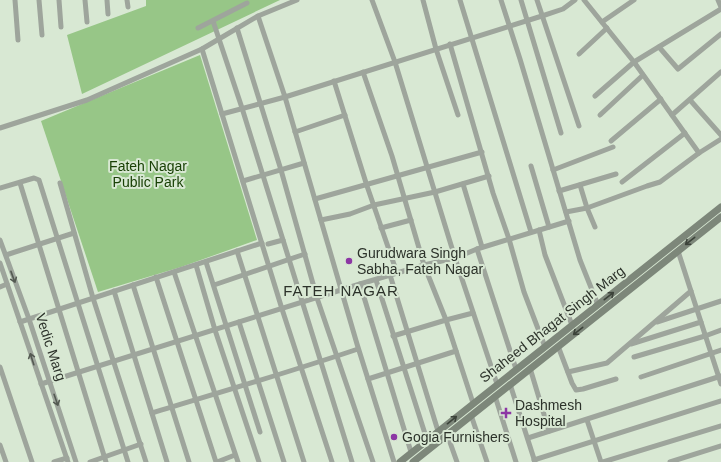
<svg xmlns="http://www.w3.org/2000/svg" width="721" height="462" viewBox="0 0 721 462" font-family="Arial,sans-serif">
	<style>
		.green { fill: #97c687 }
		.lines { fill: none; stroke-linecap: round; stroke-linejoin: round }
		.street { stroke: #9ea59c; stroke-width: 5 }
		.secondary { stroke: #7d877a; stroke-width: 7 }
		.oneway { stroke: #3c433a }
		.oneway2 { stroke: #545a52 }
		.poi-dot { fill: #8c37a4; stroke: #d8e8d3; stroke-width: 1.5 }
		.labels { text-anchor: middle; stroke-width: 4; stroke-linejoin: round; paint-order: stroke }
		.park-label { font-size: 14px; fill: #194106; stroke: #d8e8d3 }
		.poi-label { font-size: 14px; fill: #2c322a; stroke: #d8e8d3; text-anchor: start }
		.street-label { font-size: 14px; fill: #2c322a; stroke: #d8e8d3 }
		.neighbourhood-label { font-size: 15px; letter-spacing: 1px; fill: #2c322a; stroke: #d8e8d3 }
	</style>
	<rect width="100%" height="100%" fill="#d8e8d3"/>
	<g class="green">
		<path d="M146 0H280L82 94 67 35 146 6Z"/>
		<path d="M200 55 257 240 181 267 98 292 41 121Z"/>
	</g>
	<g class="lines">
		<g class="street">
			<path d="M15 0 18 40"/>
			<path d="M39 0 42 35"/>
			<path d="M59 0 61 27"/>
			<path d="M85 0 87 22"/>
			<path d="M107 0 108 14"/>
			<path d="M127 0 128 7"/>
			<path d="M372 0 395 62 455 258 497 384"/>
			<path d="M423 0 436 49 458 115"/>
			<path d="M460 0 531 232"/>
			<path d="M501 0 520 59 580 260 598 305"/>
			<path d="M521 0 561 133"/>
			<path d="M537 0 579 126"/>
			<path d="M584 0 634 62 699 153"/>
			<path d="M718 0 721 7"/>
			<path d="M258 16 285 97 542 16 563 9 575 0"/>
			<path d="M213 21 242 108 352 462"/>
			<path d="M602 22 634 0"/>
			<path d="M198 28 247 3"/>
			<path d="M237 28 281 170 317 298 373 462"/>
			<path d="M450 44 493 193 509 239 524 292 545 347"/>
			<path d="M659 47 678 69 721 34"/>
			<path d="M202 49 282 309 332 462"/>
			<path d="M579 54 607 28"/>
			<path d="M363 72 392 156 424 265 446 320 473 403"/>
			<path d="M334 81 367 186 397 273"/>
			<path d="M595 96 634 62 721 9"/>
			<path d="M690 100 721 135"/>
			<path d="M222 114 285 97 357 344 394 462"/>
			<path d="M600 115 643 75"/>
			<path d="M672 115 721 72"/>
			<path d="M0 128 87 100 202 49 258 16 297 0"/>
			<path d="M295 132 345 115"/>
			<path d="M611 141 661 99"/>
			<path d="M531 166 549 227"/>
			<path d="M553 170 613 147"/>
			<path d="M243 181 304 163"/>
			<path d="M622 182 685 133"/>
			<path d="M20 183 106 462"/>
			<path d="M60 183 93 298 146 462"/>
			<path d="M463 184 482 247"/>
			<path d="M580 185 587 208 595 227"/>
			<path d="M0 188 34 178 39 180 128 462"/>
			<path d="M559 191 616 174"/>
			<path d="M315 199 482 152"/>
			<path d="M566 212 587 208 647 186 660 182 699 153 721 139"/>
			<path d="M321 220 350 214 374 205 435 192 489 176"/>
			<path d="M381 228 411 220"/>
			<path d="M539 230 545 255 572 325"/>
			<path d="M0 240 29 319 76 462"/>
			<path d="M268 244 283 240"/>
			<path d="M477 249 516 369"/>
			<path d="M237 251 304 462"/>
			<path d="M678 251 721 384"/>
			<path d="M6 255 74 233"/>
			<path d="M206 262 260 432"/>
			<path d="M0 263 68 462"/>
			<path d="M196 265 215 330 259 462"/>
			<path d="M174 272 238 462"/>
			<path d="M390 275 438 431"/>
			<path d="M156 277 216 462"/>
			<path d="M376 280 427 440"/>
			<path d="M360 284 411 452"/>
			<path d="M133 285 189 462"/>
			<path d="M214 285 305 254"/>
			<path d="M0 287 7 284"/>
			<path d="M114 291 167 462"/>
			<path d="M20 322 262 243"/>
			<path d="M239 322 284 462"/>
			<path d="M657 322 721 301"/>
			<path d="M393 336 446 320 473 313"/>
			<path d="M631 344 701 322"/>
			<path d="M558 346 572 383 576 390 583 389 616 379"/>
			<path d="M634 357 705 336 721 330"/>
			<path d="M0 367 32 462"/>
			<path d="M530 368 549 431"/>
			<path d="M568 372 607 363 691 291"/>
			<path d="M641 377 721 350"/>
			<path d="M368 379 456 351"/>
			<path d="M41 384 360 284 424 265 455 258 477 249 569 221"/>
			<path d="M510 384 535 462"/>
			<path d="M495 396 516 462"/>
			<path d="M152 413C221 392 290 372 358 349"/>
			<path d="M471 415 487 462"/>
			<path d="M587 420 601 462"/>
			<path d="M447 434 457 462"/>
			<path d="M528 438 721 376"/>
			<path d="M0 445 6 462"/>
			<path d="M534 460 721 401"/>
			<path d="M54 462 67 458"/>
			<path d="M90 462 141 444"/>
			<path d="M217 462 235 455"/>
			<path d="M603 462 721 426"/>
			<path d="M670 462 721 446"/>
		</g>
		<g class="secondary">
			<path d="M400 462 721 207"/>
			<path d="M413 462 721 217"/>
		</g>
	</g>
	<defs><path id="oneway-shaft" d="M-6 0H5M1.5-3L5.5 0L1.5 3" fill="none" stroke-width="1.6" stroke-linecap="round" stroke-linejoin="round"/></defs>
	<g class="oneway">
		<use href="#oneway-shaft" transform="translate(690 241) rotate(142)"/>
		<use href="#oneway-shaft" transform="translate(609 296) rotate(-38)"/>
		<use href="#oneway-shaft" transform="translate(578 331) rotate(142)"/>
		<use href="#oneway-shaft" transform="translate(452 420) rotate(-39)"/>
	</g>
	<g class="oneway2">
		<use href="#oneway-shaft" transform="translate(13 277) rotate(70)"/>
		<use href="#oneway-shaft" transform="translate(32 359) rotate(-108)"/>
		<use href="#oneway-shaft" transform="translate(56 400) rotate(71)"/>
	</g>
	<g class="poi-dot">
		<circle cx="349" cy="261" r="4"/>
		<path d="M504 407h4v4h4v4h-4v4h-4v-4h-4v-4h4z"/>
		<circle cx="394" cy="437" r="4"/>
	</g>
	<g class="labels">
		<g class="park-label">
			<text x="148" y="171">Fateh Nagar<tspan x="148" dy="16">Public Park</tspan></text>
		</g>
		<g class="poi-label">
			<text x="357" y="258">Gurudwara Singh<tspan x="357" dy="16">Sabha, Fateh Nagar</tspan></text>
			<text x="515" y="410">Dashmesh<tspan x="515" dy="16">Hospital</tspan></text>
			<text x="402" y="442">Gogia Furnishers</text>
		</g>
		<g class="street-label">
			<text transform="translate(552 324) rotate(-38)" y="5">Shaheed Bhagat Singh Marg</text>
			<text transform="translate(51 347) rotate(72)" y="5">Vedic Marg</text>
		</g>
		<g class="neighbourhood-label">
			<text x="341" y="296">FATEH NAGAR</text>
		</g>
	</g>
</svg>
